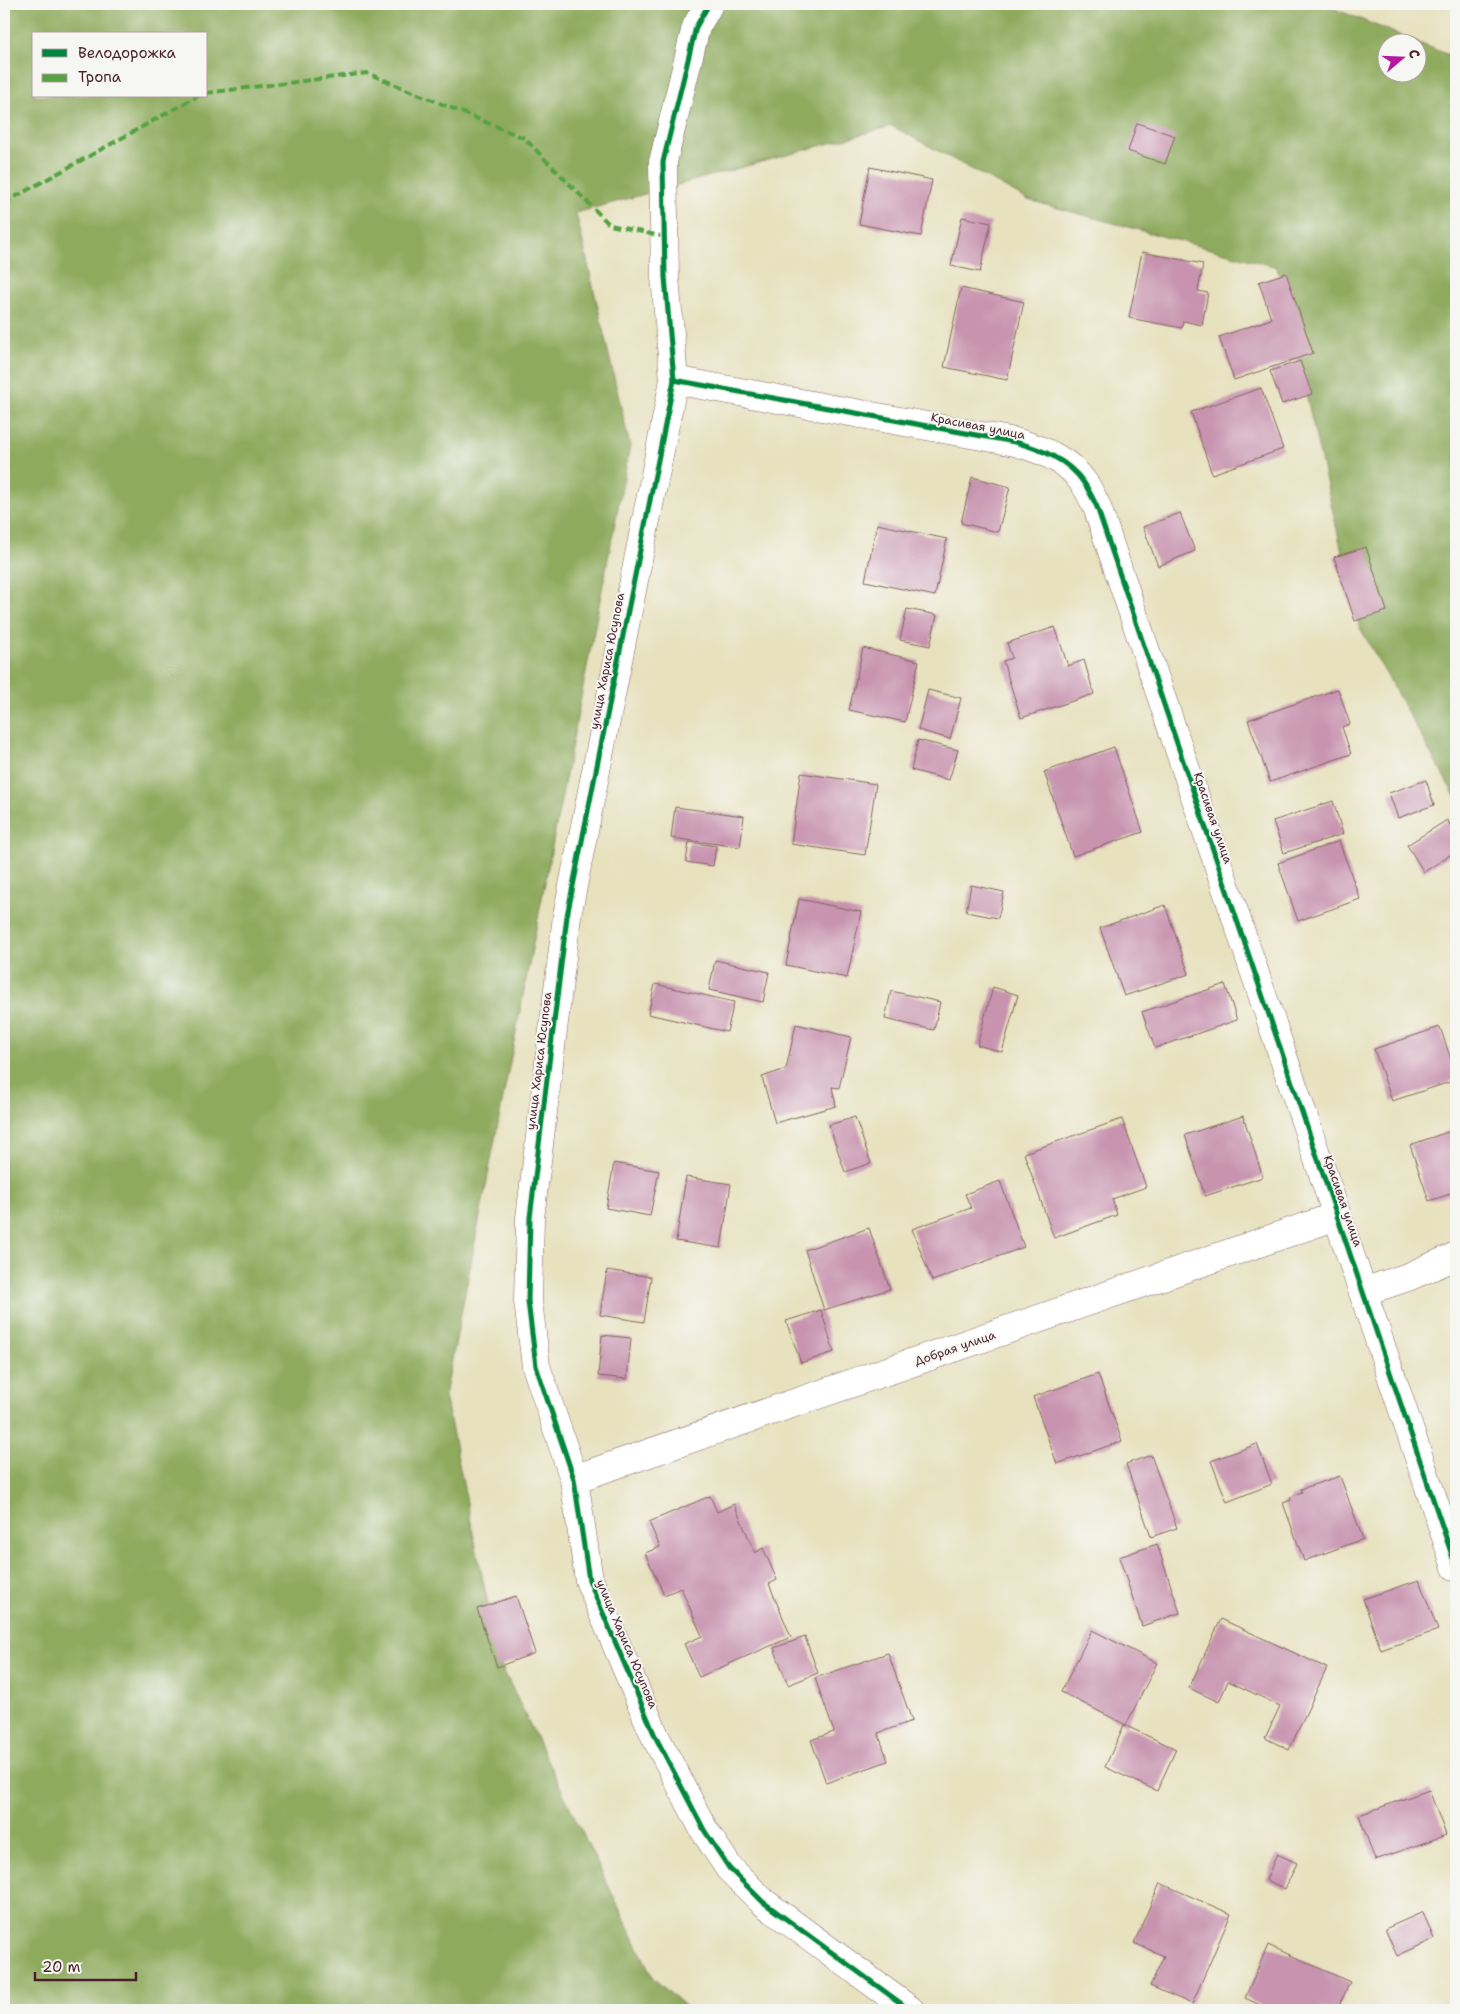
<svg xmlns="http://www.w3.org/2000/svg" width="1460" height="2014" viewBox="0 0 1460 2014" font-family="'Shantell Sans',sans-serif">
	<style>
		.forest { fill: #8eaa5d; stroke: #6c6444; fill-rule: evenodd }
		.building { fill: #c793af }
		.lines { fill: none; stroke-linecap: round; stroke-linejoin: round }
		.minor-casing { stroke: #81635e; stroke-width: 29 }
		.minor { stroke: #fff; stroke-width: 28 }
		.quiet { stroke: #56a243; stroke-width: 4; stroke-dasharray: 8 4; stroke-linecap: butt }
		.cycleway-casing { stroke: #f6f6f2; stroke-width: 8 }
		.cycleway { stroke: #00873e; stroke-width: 5 }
		.labels { text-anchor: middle; stroke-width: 4; stroke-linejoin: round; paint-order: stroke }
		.street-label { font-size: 12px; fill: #4a1f2b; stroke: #f6f6f2 }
	</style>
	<rect width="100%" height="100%" fill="#f6f6f2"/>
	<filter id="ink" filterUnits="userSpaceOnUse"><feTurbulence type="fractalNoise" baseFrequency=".02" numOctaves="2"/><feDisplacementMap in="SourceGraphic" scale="10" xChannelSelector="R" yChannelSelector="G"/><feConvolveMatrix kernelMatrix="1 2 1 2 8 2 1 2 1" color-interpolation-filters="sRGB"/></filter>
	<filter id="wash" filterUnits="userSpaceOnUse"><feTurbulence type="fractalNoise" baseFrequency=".0096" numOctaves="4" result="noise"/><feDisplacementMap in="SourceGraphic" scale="20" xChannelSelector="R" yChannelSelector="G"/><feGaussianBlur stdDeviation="1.12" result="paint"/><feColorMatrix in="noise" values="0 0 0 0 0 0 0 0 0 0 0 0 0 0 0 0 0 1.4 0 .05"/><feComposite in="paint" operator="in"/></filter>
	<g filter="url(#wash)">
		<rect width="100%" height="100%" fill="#e7e1be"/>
		<path class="forest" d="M4 4H1323L1456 58V798L1359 626 1277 267 1028 200 892 126 576 213 630 446 445 1396 500 1663 653 1978 689 2010H4ZM34 34H206V96H34ZM1388 42H1418V72H1388Z"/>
		<g id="blocks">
			<g class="building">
				<path d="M1137 123 1175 136 1165 164 1128 151Z"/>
				<path d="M870 167 932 180 921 236 859 224Z"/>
				<path d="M962 217 991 223 980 272 951 266Z"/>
				<path d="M1142 252 1203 264 1198 291 1208 293 1202 325 1183 321 1182 328 1129 318Z"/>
				<path d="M1286 273 1313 353 1234 380 1219 337 1271 319 1259 282Z"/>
				<path d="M961 288 1024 302 1007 380 944 367Z"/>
				<path d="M1300 361 1312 394 1282 404 1270 371Z"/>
				<path d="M1261 388 1283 449 1212 474 1191 412Z"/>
				<path d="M972 477 1010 487 998 532 961 523Z"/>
				<path d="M1180 513 1195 551 1158 566 1143 527Z"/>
				<path d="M877 524 947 539 935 596 865 581Z"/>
				<path d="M1366 547 1387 611 1355 621 1334 557Z"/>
				<path d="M907 609 937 615 930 646 900 640Z"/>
				<path d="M1055 627 1068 666 1084 660 1094 694 1021 718 1003 661 1012 658 1007 643Z"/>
				<path d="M863 648 919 661 905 722 849 710Z"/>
				<path d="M1338 689 1350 724 1342 727 1351 754 1270 782 1248 720Z"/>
				<path d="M928 690 961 698 950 739 918 730Z"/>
				<path d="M918 740 958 750 949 780 911 770Z"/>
				<path d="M1114 747 1143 832 1073 856 1044 772Z"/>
				<path d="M801 773 876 784 865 855 791 844Z"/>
				<path d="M1426 780 1434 805 1398 818 1389 793Z"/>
				<path d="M1333 801 1343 834 1284 853 1273 821Z"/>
				<path d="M675 807 744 816 740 847 671 838Z"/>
				<path d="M1447 820 1456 835V851L1424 872 1407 845Z"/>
				<path d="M1339 841 1360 899 1298 921 1278 863Z"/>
				<path d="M689 842 716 846 713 866 686 862Z"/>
				<path d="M971 885 1004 892 998 918 966 912Z"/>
				<path d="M799 899 861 912 847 978 786 965Z"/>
				<path d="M1165 905 1189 974 1124 996 1100 928Z"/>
				<path d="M715 960 769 972 763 1002 709 990Z"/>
				<path d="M655 984 734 1002 727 1032 648 1014Z"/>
				<path d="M1225 984 1237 1020 1155 1048 1142 1012Z"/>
				<path d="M993 987 1018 995 1002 1052 977 1045Z"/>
				<path d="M891 991 940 1002 934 1030 885 1019Z"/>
				<path d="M796 1024 851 1037 839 1088 832 1087 836 1106 775 1123 762 1077 786 1069Z"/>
				<path d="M1440 1027 1456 1074V1080L1392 1101 1374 1049Z"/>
				<path d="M1243 1116 1263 1177 1205 1196 1185 1135Z"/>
				<path d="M855 1117 871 1163 845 1172 829 1125Z"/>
				<path d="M1122 1119 1146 1187 1112 1199 1117 1215 1054 1238 1024 1153Z"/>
				<path d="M1456 1129V1192L1429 1201 1410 1145Z"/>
				<path d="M614 1163 659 1171 650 1216 606 1208Z"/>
				<path d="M686 1177 731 1184 721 1248 676 1241Z"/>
				<path d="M1000 1181 1024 1247 932 1281 912 1229 971 1208 965 1194Z"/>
				<path d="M869 1228 890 1289 824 1310 805 1250Z"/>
				<path d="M607 1270 651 1277 644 1322 600 1315Z"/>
				<path d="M821 1310 834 1352 801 1363 786 1321Z"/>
				<path d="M602 1335 631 1338 627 1379 598 1376Z"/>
				<path d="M1098 1374 1122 1441 1057 1464 1033 1397Z"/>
				<path d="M1257 1444 1272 1484 1227 1502 1211 1461Z"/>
				<path d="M1151 1455 1177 1528 1151 1537 1126 1464Z"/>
				<path d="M1340 1476 1363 1539 1304 1561 1283 1503 1291 1500 1290 1497 1302 1492 1301 1489Z"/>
				<path d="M710 1496 717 1512 734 1504 755 1553 763 1548 777 1580 769 1584 791 1637 699 1677 684 1644 702 1636 681 1588 664 1595 645 1553 660 1547 649 1522Z"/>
				<path d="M1157 1544 1180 1613 1142 1626 1119 1557Z"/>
				<path d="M1419 1580 1438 1630 1381 1650 1363 1599Z"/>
				<path d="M516 1596 535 1653 497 1667 477 1609Z"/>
				<path d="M1221 1619 1327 1668 1289 1750 1265 1738 1280 1706 1228 1681 1219 1702 1189 1688Z"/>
				<path d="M1092 1630 1157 1663 1126 1725 1061 1692Z"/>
				<path d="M805 1637 818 1673 788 1685 774 1648Z"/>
				<path d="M888 1653 912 1721 878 1733 888 1761 826 1783 811 1740 834 1732 815 1678Z"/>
				<path d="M1124 1725 1176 1749 1157 1791 1105 1767Z"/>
				<path d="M1429 1790 1446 1835 1375 1860 1359 1815Z"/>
				<path d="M1277 1854 1297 1863 1285 1889 1266 1880Z"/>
				<path d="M1160 1883 1231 1914 1192 2004 1150 1986 1164 1956 1134 1943Z"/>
				<path d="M1423 1912 1434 1939 1397 1956 1385 1929Z"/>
				<path d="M1268 1945 1350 1982 1337 2010H1271L1245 1998Z"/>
			</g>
		</g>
	</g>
	<g filter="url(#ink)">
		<use href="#blocks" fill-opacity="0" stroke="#81635e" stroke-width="1"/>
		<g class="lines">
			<g class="minor-casing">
				<g id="minor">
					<path d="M709 4 696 27 663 162 665 277 674 380 567 916 530 1218 528 1301 536 1366 574 1479 589 1580 655 1736 704 1830 729 1868 763 1902 910 2010"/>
					<path d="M674 380 1015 442C1040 449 1068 459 1084 483 1089 490 1093 499 1097 507L1456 1567"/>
					<path d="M1363 1292 1408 1277 1456 1256"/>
					<path d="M574 1479 1337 1216"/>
				</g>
			</g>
			<use href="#minor" class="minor"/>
			<g class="quiet">
				<path d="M206 93 367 73 524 138 610 225 665 237"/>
				<path d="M4 203 198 96"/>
			</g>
			<g class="cycleway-casing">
				<g id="cycleway">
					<path d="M709 4 696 27 663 162 665 277 674 380 567 916 530 1218 528 1301 536 1366 574 1479 589 1580 655 1736 704 1830 729 1868 763 1902 910 2010"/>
					<path d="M674 380 1015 442C1040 449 1068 459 1084 483 1089 490 1093 499 1097 507L1456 1567"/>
				</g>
			</g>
			<use href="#cycleway" class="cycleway"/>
		</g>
	</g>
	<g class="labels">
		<g class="street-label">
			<text transform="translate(978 426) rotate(11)" y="4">Красивая улица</text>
			<text transform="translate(607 661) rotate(-79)" y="4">улица Хариса Юсупова</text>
			<text transform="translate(1213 818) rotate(71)" y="4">Красивая улица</text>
			<text transform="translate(539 1061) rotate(-83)" y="4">улица Хариса Юсупова</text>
			<text transform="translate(1343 1201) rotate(71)" y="4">Красивая улица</text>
			<text transform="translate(955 1348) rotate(-19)" y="4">Добрая улица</text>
			<text transform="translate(627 1644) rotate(67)" y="4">улица Хариса Юсупова</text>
		</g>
	</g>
	<rect width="1460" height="2014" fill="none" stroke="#f6f6f2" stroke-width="20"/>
	<rect x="32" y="32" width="175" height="65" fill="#f6f6f2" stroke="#b1a0a2"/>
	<rect x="42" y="49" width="25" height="8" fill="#00873e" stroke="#b1a0a2"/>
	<text x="78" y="58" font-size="15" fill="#4a1f2b">Велодорожка</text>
	<rect x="42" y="74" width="25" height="8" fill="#56a243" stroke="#b1a0a2"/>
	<text x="78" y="82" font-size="15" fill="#4a1f2b">Тропа</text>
	<g transform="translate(1402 58) rotate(71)"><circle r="24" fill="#f6f6f2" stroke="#b1a0a2"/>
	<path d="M0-4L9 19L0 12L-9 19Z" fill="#b5179e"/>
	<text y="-8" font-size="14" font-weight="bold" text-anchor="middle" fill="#4a1f2b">С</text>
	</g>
	<path d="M35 1972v8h101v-8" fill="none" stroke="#4a1f2b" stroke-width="2.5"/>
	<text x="42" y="1972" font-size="15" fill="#4a1f2b" stroke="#f6f6f2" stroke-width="4" paint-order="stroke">20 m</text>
</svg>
